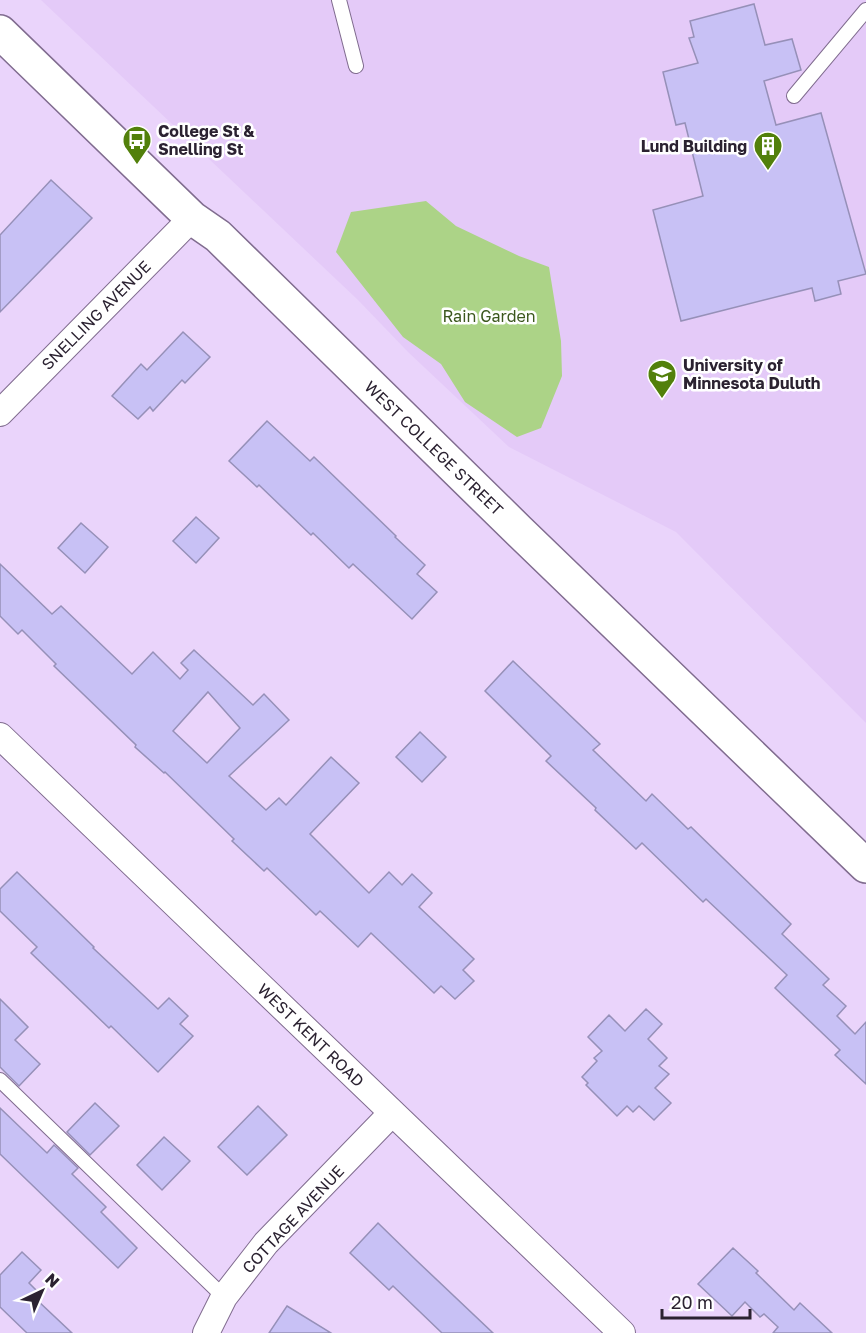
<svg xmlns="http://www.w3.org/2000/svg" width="866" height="1333" viewBox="0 0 866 1333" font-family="'Golos Text',sans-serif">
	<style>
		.built { fill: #e4caf8 }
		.green { fill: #acd387 }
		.building { fill: #c8c1f5; stroke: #9690b8; stroke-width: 1.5; fill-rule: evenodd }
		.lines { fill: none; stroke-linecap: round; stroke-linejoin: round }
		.lane-casing { stroke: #806c8f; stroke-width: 16 }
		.street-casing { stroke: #806c8f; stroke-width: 28 }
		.secondary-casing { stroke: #806c8f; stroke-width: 36 }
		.lane { stroke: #fff; stroke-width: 14 }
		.street { stroke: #fff; stroke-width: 26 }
		.secondary { stroke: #fff; stroke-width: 33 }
		.labels { text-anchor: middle; stroke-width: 5; stroke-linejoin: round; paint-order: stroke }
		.poi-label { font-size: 16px; font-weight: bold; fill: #2b2231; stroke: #fff; text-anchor: start }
		.street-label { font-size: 16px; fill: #2b2231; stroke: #fff }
		.park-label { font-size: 16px; fill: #3b571d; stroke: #fff }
	</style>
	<rect width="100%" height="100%" fill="#ead4fb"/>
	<path class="built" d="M41 0H866V723L676 532 509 447 408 352 358 300Z"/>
	<path class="green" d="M426 201 456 226 519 256 549 267 561 341 562 376 541 428 517 437 465 402 441 364 403 337 336 252 351 212Z"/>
	<g class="building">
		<path d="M754 4 765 45 792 39 801 70 764 81 776 125 821 113 866 274 838 281 841 294 815 301 812 288 681 321 653 210 703 196 685 123 676 125 663 72 698 63 689 38 694 37 690 21Z"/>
		<path d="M51 180 92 218 0 312V235Z"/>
		<path d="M183 332 210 357 185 383 182 380 153 411 150 407 138 419 112 396 141 364 147 370Z"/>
		<path d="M267 421 310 461 314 457 396 536 395 537 425 565 417 574 437 592 412 619 353 564 349 568 313 533 311 535 259 485 257 487 229 461Z"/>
		<path d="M196 517 219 538 196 563 173 541Z"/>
		<path d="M81 523 108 547 85 573 58 548Z"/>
		<path d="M0 564 52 614 61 606 132 674 153 652 180 679 188 670 181 663 194 650 253 705 264 694 289 720 229 776 266 810 279 798 286 805 331 757 359 783 310 834 369 893 389 872 402 885 412 874 432 893 419 907 474 959 463 970 474 981 455 999 441 986 434 993 371 933 358 947 320 911 316 915 267 868 264 871 232 841 234 839 165 772 164 773 135 747 136 745 54 666 56 664 22 630 18 634 0 616ZM208 692 240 728 207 763 173 731Z"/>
		<path d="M513 661 600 744 593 750 646 801 652 794 688 829 691 827 791 924 782 934 829 979 823 985 846 1006 837 1016 855 1034 866 1022V1084L835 1055 840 1050 775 988 787 975 706 899 703 902 642 843 636 849 595 810 596 808 546 761 551 756 485 691Z"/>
		<path d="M420 732 446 757 422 782 396 757Z"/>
		<path d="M17 872 94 947 93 948 158 1009 169 998 188 1016 180 1024 193 1036 158 1072 111 1026 109 1028 31 953 37 947 0 911V889Z"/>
		<path d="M0 999 28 1027 15 1040 40 1064 19 1086 0 1067Z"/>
		<path d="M646 1009 662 1024 648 1039 667 1058 659 1066 669 1074 655 1088 671 1103 654 1120 639 1106 633 1112 627 1106 617 1116 586 1085 588 1083 582 1077 597 1061 594 1058 602 1051 588 1037 609 1015 625 1031Z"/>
		<path d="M95 1103 119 1126 90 1155 67 1132Z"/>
		<path d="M258 1106 287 1135 247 1175 218 1147Z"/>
		<path d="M0 1108 47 1153 54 1145 78 1168 72 1174 106 1207 101 1212 137 1248 118 1268 0 1154Z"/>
		<path d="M164 1137 190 1161 162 1190 137 1165Z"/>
		<path d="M378 1223 417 1261 493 1333H442L393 1286 389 1290 350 1253Z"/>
		<path d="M733 1248 758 1271 756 1273 794 1310 800 1303 832 1333H773L778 1327 764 1314 760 1317 745 1302 732 1316 698 1284Z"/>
		<path d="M22 1252 41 1270 29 1283 42 1296 37 1300 72 1333H27L0 1307V1275Z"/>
		<path d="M287 1306 331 1333H269Z"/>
	</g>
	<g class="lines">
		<g class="lane-casing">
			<g id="lane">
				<path d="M339 0 356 66"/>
				<path d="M794 96 866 10"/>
				<path d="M0 1080 224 1297"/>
			</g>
		</g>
		<g class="street-casing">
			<g id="street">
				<path d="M0 413 192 218"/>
				<path d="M0 736 622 1333"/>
				<path d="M206 1333 224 1297 266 1243 392 1113"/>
			</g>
		</g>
		<g class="secondary-casing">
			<path id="secondary" d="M0 32 192 218 218 236 518 530 866 866"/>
		</g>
		<use href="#lane" class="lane"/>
		<use href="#street" class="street"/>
		<use href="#secondary" class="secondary"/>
	</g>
	<defs>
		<g id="bus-pin" transform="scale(1.5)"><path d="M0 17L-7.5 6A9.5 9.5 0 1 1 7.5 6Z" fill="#52800b" stroke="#fff"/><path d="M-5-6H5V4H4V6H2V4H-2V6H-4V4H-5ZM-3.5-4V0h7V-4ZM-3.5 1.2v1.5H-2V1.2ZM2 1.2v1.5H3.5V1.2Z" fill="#fff"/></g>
		<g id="building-pin" transform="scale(1.5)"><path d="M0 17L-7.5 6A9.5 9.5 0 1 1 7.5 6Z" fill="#52800b" stroke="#fff"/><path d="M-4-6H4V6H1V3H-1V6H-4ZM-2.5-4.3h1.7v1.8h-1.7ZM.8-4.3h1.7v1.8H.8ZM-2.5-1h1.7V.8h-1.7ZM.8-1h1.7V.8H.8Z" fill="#fff"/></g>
		<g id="university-pin" transform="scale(1.5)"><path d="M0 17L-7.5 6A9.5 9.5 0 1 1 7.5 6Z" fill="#52800b" stroke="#fff"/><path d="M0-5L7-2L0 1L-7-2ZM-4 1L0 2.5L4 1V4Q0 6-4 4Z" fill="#fff"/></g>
	</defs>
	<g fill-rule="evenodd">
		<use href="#bus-pin" x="137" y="140"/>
		<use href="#building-pin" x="768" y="146"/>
		<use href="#university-pin" x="662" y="374"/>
	</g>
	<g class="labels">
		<g class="poi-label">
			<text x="158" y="137">College St &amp;<tspan x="158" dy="18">Snelling St</tspan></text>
			<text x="747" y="152" text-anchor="end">Lund Building</text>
			<text x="683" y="371">University of<tspan x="683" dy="18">Minnesota Duluth</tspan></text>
		</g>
		<g class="street-label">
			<text transform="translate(96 315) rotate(-45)" y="6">SNELLING AVENUE</text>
			<text transform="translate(434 448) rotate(44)" y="6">WEST COLLEGE STREET</text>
			<text transform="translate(311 1035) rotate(44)" y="6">WEST KENT ROAD</text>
			<text transform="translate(293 1219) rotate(-47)" y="6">COTTAGE AVENUE</text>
		</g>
		<g class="park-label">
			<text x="489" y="322">Rain Garden</text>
		</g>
	</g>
	<g transform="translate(42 1291) rotate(44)" stroke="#ffffff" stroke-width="4.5" paint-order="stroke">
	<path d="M0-4.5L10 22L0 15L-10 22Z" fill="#2b2231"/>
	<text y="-9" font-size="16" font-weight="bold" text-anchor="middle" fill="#2b2231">N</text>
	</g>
	<path d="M662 1309v9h88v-9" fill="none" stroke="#2b2231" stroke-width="3"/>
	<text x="671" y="1309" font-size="18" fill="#2b2231" stroke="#ffffff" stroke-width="4.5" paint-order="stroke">20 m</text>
</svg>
